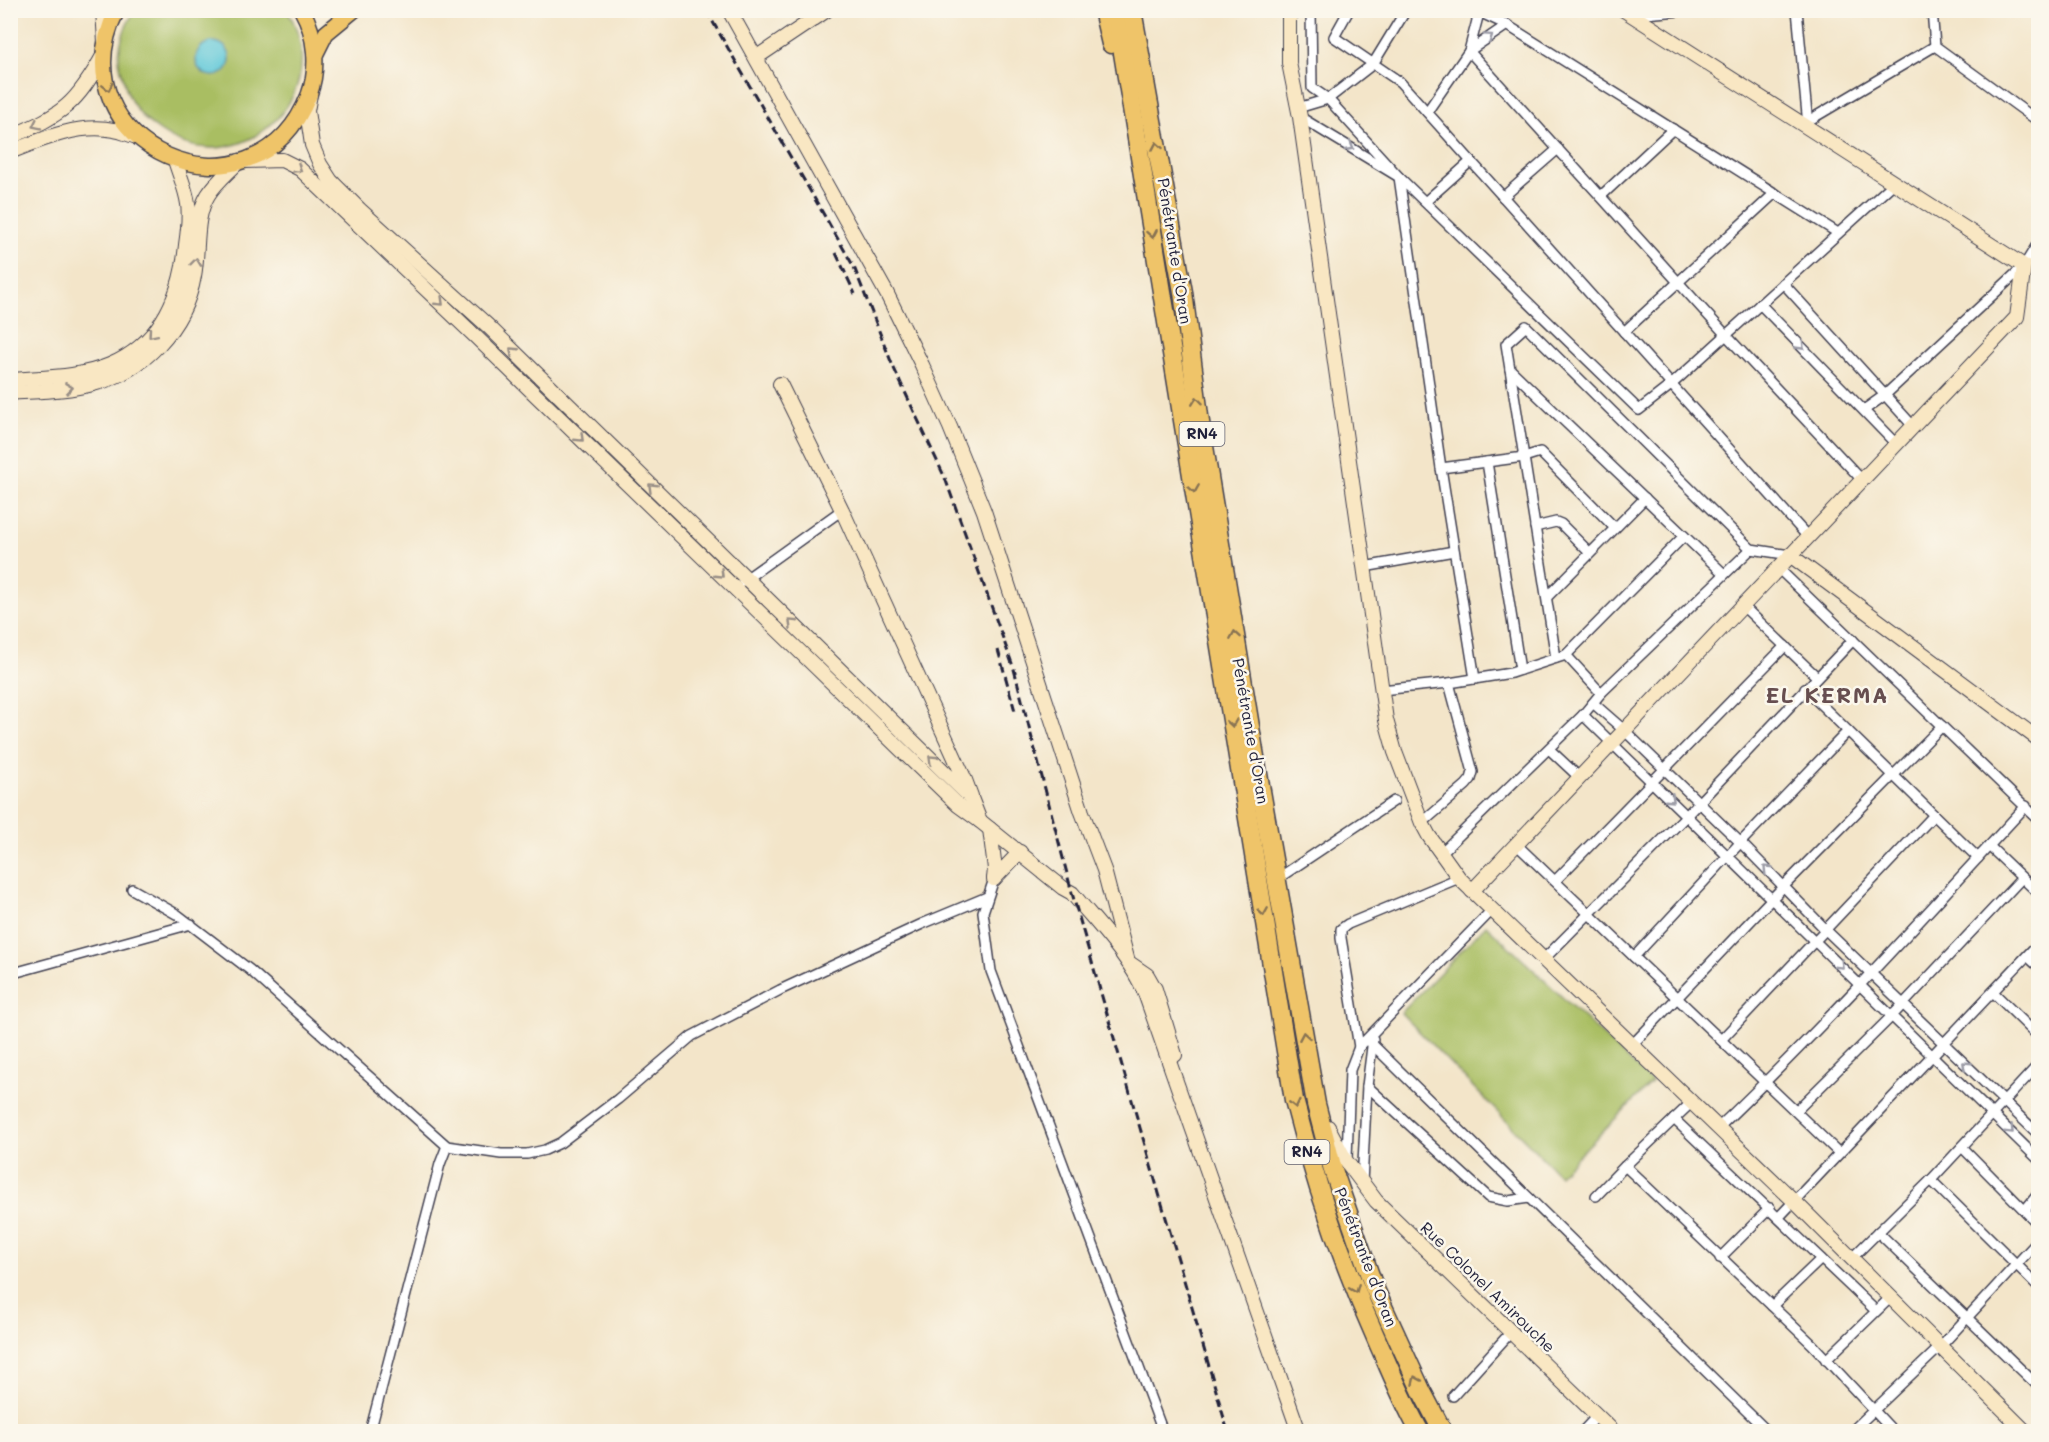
<svg xmlns="http://www.w3.org/2000/svg" width="2049" height="1442" viewBox="0 0 2049 1442" font-family="Mali,sans-serif">
	<style>
		.green { fill: #a9be62; stroke: #66704e; stroke-width: 1.5 }
		.water { fill: #5ec8d8; stroke: #40758a; stroke-width: 1.5 }
		.lines { fill: none; stroke-linecap: round; stroke-linejoin: round }
		.street-casing { stroke: #413f50; stroke-width: 12 }
		.secondary-casing { stroke: #413f50; stroke-width: 16 }
		.primary-casing { stroke: #413f50; stroke-width: 18 }
		.highway-casing { stroke: #413f50; stroke-width: 21 }
		.street { stroke: #fff; stroke-width: 9 }
		.secondary { stroke: #f9e7c3; stroke-width: 14 }
		.primary { stroke: #efc469; stroke-width: 15 }
		.highway { stroke: #efc469; stroke-width: 18 }
		.rail { stroke: #22223b; stroke-width: 3; stroke-dasharray: 9 4.5; stroke-linecap: butt }
		.oneway { stroke: #9c9ca7 }
		.oneway2 { stroke: #887352 }
		.oneway3 { stroke: #988e86 }
		.labels { text-anchor: middle; stroke-width: 5; stroke-linejoin: round; paint-order: stroke }
		.shield { fill: #fbf7ec; stroke: #636270; stroke-width: 1.5 }
		.shield-label { font-size: 15px; font-weight: bold; fill: #22223b }
		.street-label { font-size: 16px; fill: #22223b; stroke: #fbf7ec }
		.district-label { font-size: 22px; font-weight: bold; letter-spacing: 1.5px; fill: #674e50; stroke: #fbf7ec }
	</style>
	<rect width="100%" height="100%" fill="#fbf7ec"/>
	<filter id="ink" filterUnits="userSpaceOnUse"><feTurbulence type="fractalNoise" baseFrequency=".0167" numOctaves="2"/><feDisplacementMap in="SourceGraphic" scale="12" xChannelSelector="R" yChannelSelector="G"/><feConvolveMatrix kernelMatrix="1 2 1 2 8 2 1 2 1" color-interpolation-filters="sRGB"/></filter>
	<filter id="wash" filterUnits="userSpaceOnUse"><feTurbulence type="fractalNoise" baseFrequency=".008" numOctaves="4" result="noise"/><feDisplacementMap in="SourceGraphic" scale="24" xChannelSelector="R" yChannelSelector="G"/><feGaussianBlur stdDeviation="1.35" result="paint"/><feColorMatrix in="noise" values="0 0 0 0 0 0 0 0 0 0 0 0 0 0 0 0 0 1.4 0 .05"/><feComposite in="paint" operator="in"/></filter>
	<g filter="url(#wash)">
		<rect width="100%" height="100%" fill="#f3e5c9"/>
		<g class="green">
			<path d="M287 10C339 93 240 187 160 131 142 119 128 102 124 80 122 73 119 65 119 58 119 42 126 23 135 11Z"/>
			<path d="M1486 925 1652 1082 1559 1175 1401 1013Z"/>
		</g>
		<circle class="water" cx="213" cy="59" r="17"/>
	</g>
	<g filter="url(#ink)">
		<g class="lines">
			<g class="street-casing">
				<g id="street">
					<path d="M1349 10 1334 37 1400 82 1808 537"/>
					<path d="M1475 10 1507 25 1838 233"/>
					<path d="M1797 10 1808 125"/>
					<path d="M1932 10 1935 46 2038 121"/>
					<path d="M1479 13 1469 51 1507 25"/>
					<path d="M1632 15 1692 10"/>
					<path d="M1298 108 1328 99 1373 64 1406 10"/>
					<path d="M1427 112 1469 51 1726 335 1862 480"/>
					<path d="M1300 117 1399 177 1328 99 1312 88 1311 10"/>
					<path d="M1808 121 1935 46"/>
					<path d="M1601 196 1673 129"/>
					<path d="M1503 197 1558 149"/>
					<path d="M1425 202 1471 161"/>
					<path d="M1783 283 1913 426"/>
					<path d="M1760 304 1896 444"/>
					<path d="M1624 332 1775 193"/>
					<path d="M1510 369 1724 574"/>
					<path d="M1864 410 1885 395 2024 266 2038 243"/>
					<path d="M1487 462 1520 670"/>
					<path d="M1441 468 1524 457 1540 452 1615 528"/>
					<path d="M1535 527 1556 522 1561 524 1590 553"/>
					<path d="M1364 567 1454 551"/>
					<path d="M1778 568 2038 819"/>
					<path d="M743 581 842 510"/>
					<path d="M1547 597 1645 498"/>
					<path d="M1743 606 1817 677"/>
					<path d="M1566 655 1684 536"/>
					<path d="M1556 658 1506 344 1526 326 1751 549 1790 555"/>
					<path d="M1475 679 1441 468 1399 177 1639 410 1671 385 1894 183"/>
					<path d="M1805 689 1978 858"/>
					<path d="M1381 690 1449 683 1511 673 1566 655 1601 693"/>
					<path d="M1593 703 1625 731 1744 846 1829 933 2038 1134"/>
					<path d="M1583 715 2038 1159"/>
					<path d="M1549 749 1580 778"/>
					<path d="M1422 823 1466 785 1471 779 1473 772 1449 683"/>
					<path d="M1516 844 1839 1153"/>
					<path d="M1989 846 2038 893"/>
					<path d="M1441 853 1583 715 1601 693 1751 549"/>
					<path d="M994 879 983 912 991 971 1163 1432"/>
					<path d="M1277 879 1394 801"/>
					<path d="M1555 881 1785 646"/>
					<path d="M132 889 178 915 250 970 447 1146 501 1154H527L545 1150 560 1143 618 1099 692 1036 780 990 922 924 987 897"/>
					<path d="M2027 956 2038 966"/>
					<path d="M1634 957 1740 843 1848 731"/>
					<path d="M1543 960 1687 815 1853 640"/>
					<path d="M10 974 191 924"/>
					<path d="M1993 992 2038 1036"/>
					<path d="M1721 1040 1934 815"/>
					<path d="M1371 1043 1768 1432"/>
					<path d="M1632 1045 1784 886 1942 726"/>
					<path d="M1359 1047 1341 938V929L1348 924 1459 878"/>
					<path d="M1367 1086 1488 1197 1508 1201 1529 1198"/>
					<path d="M1796 1111 1892 1016 2022 878"/>
					<path d="M1674 1119 1876 1311"/>
					<path d="M1718 1128C1825 1026 1925 915 2026 806"/>
					<path d="M1962 1147 2038 1224"/>
					<path d="M1347 1159 1350 1070 1359 1047 1492 910"/>
					<path d="M1625 1166 1812 1344 1894 1432"/>
					<path d="M1931 1180 2038 1286"/>
					<path d="M1362 1183 1367 1086 1373 1039"/>
					<path d="M1596 1196 1625 1166 1692 1102"/>
					<path d="M2025 1210 2038 1194"/>
					<path d="M1779 1217 2038 944"/>
					<path d="M1878 1232 2038 1386"/>
					<path d="M1720 1258 1770 1208"/>
					<path d="M1851 1259 1931 1180 2038 1065"/>
					<path d="M1772 1306 1821 1259"/>
					<path d="M1826 1360 1890 1298"/>
					<path d="M1453 1396 1511 1332"/>
					<path d="M370 1432 440 1164 447 1146"/>
					<path d="M1582 1432 1597 1416"/>
					<path d="M1851 1432 1940 1347 2038 1241"/>
				</g>
			</g>
			<g class="secondary-casing">
				<g id="secondary">
					<path d="M103 10 105 42"/>
					<path d="M729 10 887 294 922 365 950 427 984 511 1082 812 1104 870 1128 962 1147 975 1155 989 1175 1055"/>
					<path d="M1289 10V63L1300 117 1386 720 1395 752 1422 823 1429 836 1459 878 1793 1200 2026 1432"/>
					<path d="M757 57 827 10"/>
					<path d="M310 94 307 111 312 145 320 164 331 181 360 210 488 326 971 798 980 821"/>
					<path d="M10 137C63 114 76 105 104 54"/>
					<path d="M10 152C42 139 79 123 114 130 122 131 129 135 137 137"/>
					<path d="M244 161 282 160 300 169 475 336 958 805 980 821 1063 888 1072 893C1097 924 1129 955 1145 993L1299 1432"/>
					<path d="M10 380C43 377 79 378 110 365 161 343 181 297 186 245 188 231 190 217 188 204 186 189 179 174 175 160"/>
					<path d="M780 384 842 510 965 780 971 796"/>
					<path d="M10 393C38 391 66 391 93 384 143 372 185 327 194 276 199 250 194 218 208 195 216 182 229 172 239 161"/>
					<path d="M1790 555 2038 739"/>
					<path d="M990 829 995 869 994 879"/>
					<path d="M994 879 1020 852"/>
					<path d="M1472 891 2017 317 2024 266 1624 10"/>
					<path d="M1328 1127 1346 1161 1376 1201 1614 1432"/>
				</g>
			</g>
			<g class="primary-casing">
				<g id="primary">
					<path d="M117 10C50 145 254 235 309 95 319 68 316 35 302 10"/>
					<path d="M315 55 326 33 354 10"/>
				</g>
			</g>
			<g class="highway-casing">
				<g id="highway">
					<path d="M1103 10 1111 44"/>
					<path d="M1116 10 1294 1100C1315 1184 1343 1265 1379 1345 1392 1374 1404 1404 1420 1432"/>
					<path d="M1132 10 1183 292 1199 416 1254 751 1316 1104 1333 1170 1374 1287 1422 1392 1443 1432"/>
				</g>
			</g>
			<use href="#street" class="street"/>
			<use href="#secondary" class="secondary"/>
			<use href="#primary" class="primary"/>
			<use href="#highway" class="highway"/>
			<g class="rail">
				<path d="M706 10 854 267 892 364 945 478 1014 669 1072 893 1228 1432"/>
				<path d="M836 253 855 294"/>
				<path d="M998 650 1015 711"/>
			</g>
		</g>
		<defs><path id="oneway-chevron" d="M-2-3.5L2.5 0L-2 3.5" fill="none" stroke-width="1.6" stroke-linecap="round" stroke-linejoin="round" transform="scale(1.5)"/></defs>
		<g class="oneway">
			<use href="#oneway-chevron" transform="translate(1489 37) rotate(-35)"/>
			<use href="#oneway-chevron" transform="translate(1350 147) rotate(31)"/>
			<use href="#oneway-chevron" transform="translate(1801 346) rotate(46)"/>
			<use href="#oneway-chevron" transform="translate(1671 799) rotate(43)"/>
			<use href="#oneway-chevron" transform="translate(1767 869) rotate(-135)"/>
			<use href="#oneway-chevron" transform="translate(1840 965) rotate(44)"/>
			<use href="#oneway-chevron" transform="translate(1966 1065) rotate(-137)"/>
			<use href="#oneway-chevron" transform="translate(2010 1130) rotate(45)"/>
		</g>
		<g class="oneway2">
			<use href="#oneway-chevron" transform="translate(108 87) rotate(76)"/>
			<use href="#oneway-chevron" transform="translate(1157 146) rotate(-100)"/>
			<use href="#oneway-chevron" transform="translate(1152 234) rotate(80)"/>
			<use href="#oneway-chevron" transform="translate(1197 401) rotate(-97)"/>
			<use href="#oneway-chevron" transform="translate(1194 489) rotate(81)"/>
			<use href="#oneway-chevron" transform="translate(1235 635) rotate(-99)"/>
			<use href="#oneway-chevron" transform="translate(1232 723) rotate(81)"/>
			<use href="#oneway-chevron" transform="translate(1263 912) rotate(81)"/>
			<use href="#oneway-chevron" transform="translate(1304 1036) rotate(-100)"/>
			<use href="#oneway-chevron" transform="translate(1295 1104) rotate(77)"/>
			<use href="#oneway-chevron" transform="translate(1355 1289) rotate(68)"/>
			<use href="#oneway-chevron" transform="translate(1416 1380) rotate(-114)"/>
		</g>
		<g class="oneway3">
			<use href="#oneway-chevron" transform="translate(36 125) rotate(154)"/>
			<use href="#oneway-chevron" transform="translate(298 169) rotate(34)"/>
			<use href="#oneway-chevron" transform="translate(196 262) rotate(-83)"/>
			<use href="#oneway-chevron" transform="translate(440 302) rotate(44)"/>
			<use href="#oneway-chevron" transform="translate(152 334) rotate(131)"/>
			<use href="#oneway-chevron" transform="translate(513 351) rotate(-136)"/>
			<use href="#oneway-chevron" transform="translate(69 388) rotate(-7)"/>
			<use href="#oneway-chevron" transform="translate(580 438) rotate(44)"/>
			<use href="#oneway-chevron" transform="translate(652 487) rotate(-136)"/>
			<use href="#oneway-chevron" transform="translate(720 574) rotate(44)"/>
			<use href="#oneway-chevron" transform="translate(792 623) rotate(-136)"/>
			<use href="#oneway-chevron" transform="translate(932 759) rotate(-136)"/>
		</g>
	</g>
	<g class="labels">
		<g class="shield">
			<rect x="1179.5" y="422" width="45" height="24" rx="4.5"/>
			<rect x="1284.5" y="1140" width="45" height="24" rx="4.5"/>
		</g>
		<g class="shield-label">
			<text x="1202" y="439">RN4</text>
			<text x="1307" y="1157">RN4</text>
		</g>
		<g class="street-label">
			<text transform="translate(1175 251) rotate(81)" y="6">Pénétrante d'Oran</text>
			<text transform="translate(1251 731) rotate(80)" y="6">Pénétrante d'Oran</text>
			<text transform="translate(1366 1257) rotate(69)" y="6">Pénétrante d'Oran</text>
			<text transform="translate(1488 1287) rotate(44)" y="6">Rue Colonel Amirouche</text>
		</g>
		<g class="district-label">
			<text x="1827" y="703">EL KERMA</text>
		</g>
	</g>
	<rect width="2049" height="1442" fill="none" stroke="#fbf7ec" stroke-width="36"/>
</svg>
